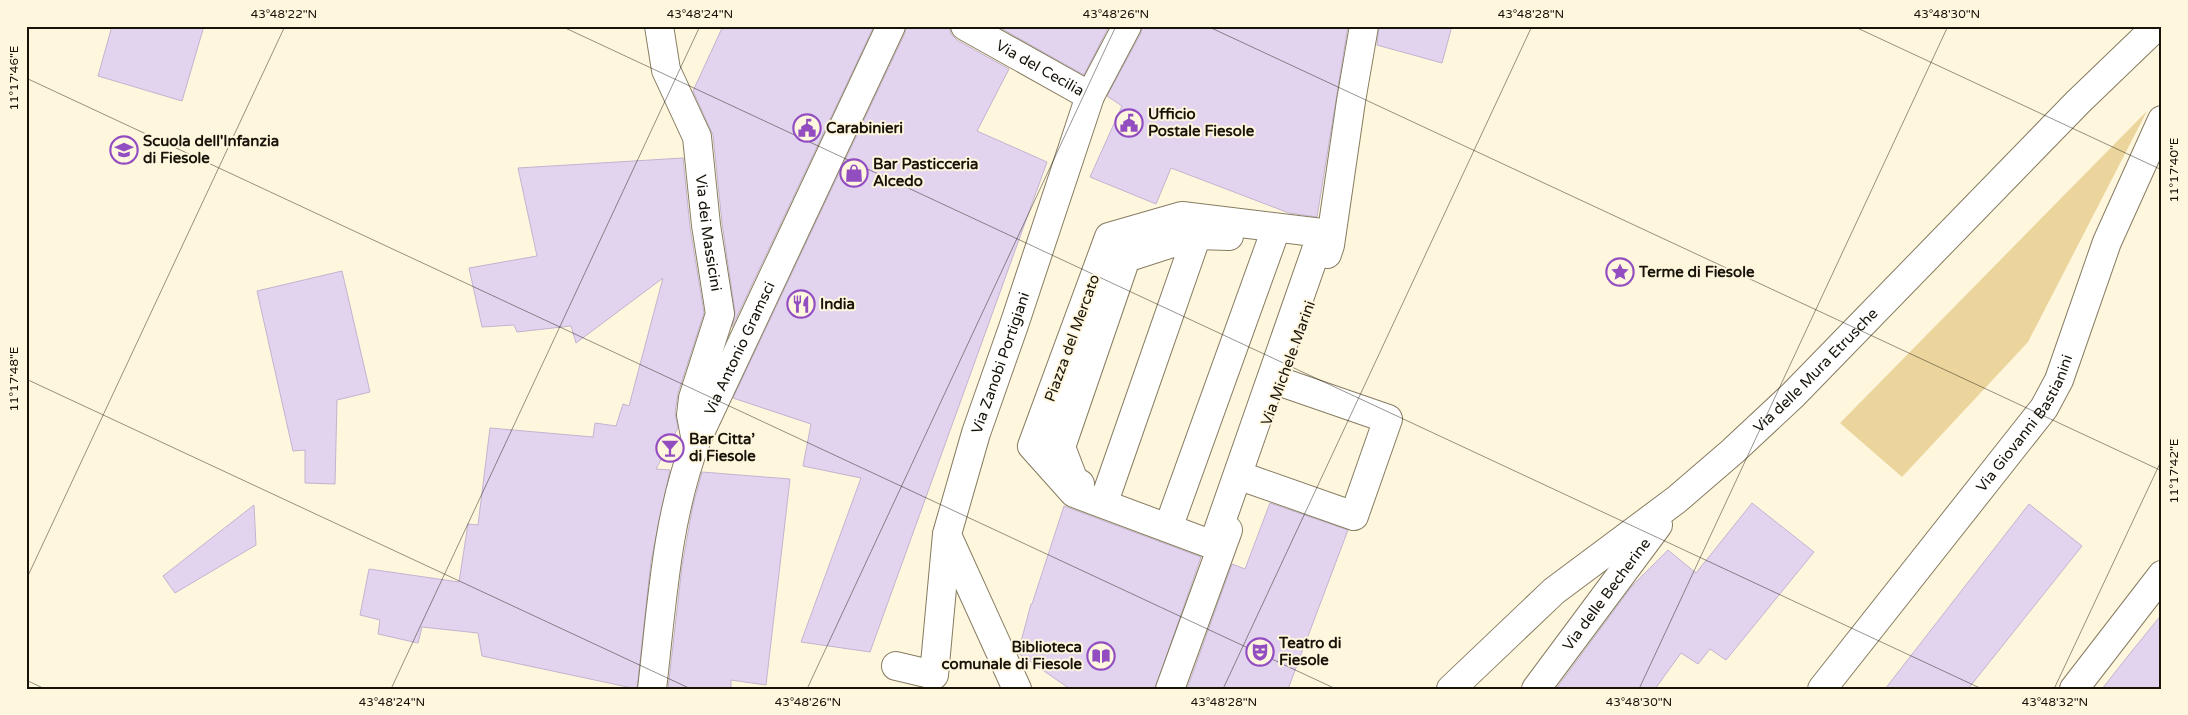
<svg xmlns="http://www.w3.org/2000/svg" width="2188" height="715" viewBox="0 0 2188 715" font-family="'Varela Round',sans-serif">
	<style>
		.green { fill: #ebd59c }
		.building { fill: #e2d4ef; stroke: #c2b4cf }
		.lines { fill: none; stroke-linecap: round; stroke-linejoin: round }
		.pedestrian-casing { stroke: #867c61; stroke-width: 30 }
		.minor-casing { stroke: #867c61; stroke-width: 30 }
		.tertiary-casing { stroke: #867c61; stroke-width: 30 }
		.secondary-casing { stroke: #867c61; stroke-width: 30 }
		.pedestrian { stroke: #fff; stroke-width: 28 }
		.minor { stroke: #fff; stroke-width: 28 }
		.tertiary { stroke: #fff; stroke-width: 28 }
		.secondary { stroke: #fff; stroke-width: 28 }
		.ticks { fill: none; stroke: #171309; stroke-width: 1; stroke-opacity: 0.45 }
		.labels { text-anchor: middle; stroke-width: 4; stroke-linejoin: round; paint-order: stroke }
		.street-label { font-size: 15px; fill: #171309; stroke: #fff6de }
		.poi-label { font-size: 15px; font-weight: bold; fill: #171309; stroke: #fff6de; text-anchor: start }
		.neatline { fill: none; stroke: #171309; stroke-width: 2 }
		.ticks-label { font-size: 12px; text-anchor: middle; fill: #171309 }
	</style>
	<rect width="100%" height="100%" fill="#fff6de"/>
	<path class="green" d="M2147 111 2028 342 1902 477 1840 423Z"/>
	<g class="building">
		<path d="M112 26H204L182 101 98 76Z"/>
		<path d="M723 26H874L732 327 735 312 722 223 713 135 693 91Z"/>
		<path d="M906 26H949L951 34 957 40 1009 69 977 131 1047 162 870 652 801 642 861 478 803 466 811 424 733 398 905 33Z"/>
		<path d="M997 26H1109L1084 75Z"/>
		<path d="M1142 26H1348L1317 217 1289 213 1171 168 1156 204 1090 177 1122 106 1107 96 1141 33Z"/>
		<path d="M1379 26H1452L1442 63 1377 45Z"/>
		<path d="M683 158 690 227 704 313 678 393 675 413 678 428 656 469 670 470 651 561 637 689 482 656 478 633 422 627 418 643 378 634 380 620 360 615 369 569 459 582 468 524 478 525 490 428 593 437 595 423 616 426 623 404 629 406 663 278 576 343 571 326 517 332 514 325 482 327 469 268 537 256 518 168Z"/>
		<path d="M342 271 370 392 337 400 335 484 305 483V450L293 451 257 291Z"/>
		<path d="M702 472 790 479 766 685 731 680V689H668L682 566 693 505Z"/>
		<path d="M1270 503 1348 530 1288 689H1187L1232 564 1245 569Z"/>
		<path d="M1752 503 1814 552 1726 660 1710 649 1698 664 1681 653 1655 689H1556L1632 586 1668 550 1696 573Z"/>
		<path d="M2029 504 2082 546 1968 689H1885Z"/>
		<path d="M254 505 256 545 175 593 163 576Z"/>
		<path d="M1064 506 1201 557 1155 689H1070L1018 653 1031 604H1032Z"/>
		<path d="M2162 614V689H2102L2124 661Z"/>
	</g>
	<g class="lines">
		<g class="pedestrian-casing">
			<path id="pedestrian" d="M1246 478 1354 516 1388 419 1281 382"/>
		</g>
		<g class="minor-casing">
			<g id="minor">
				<path id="s1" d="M659 26 666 70 697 137 706 225 720 314 693 398 691 415 696 441"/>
				<path id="s2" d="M965 26 1090 96"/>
				<path d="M1182 216 1322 233 1213 545 1074 493 1032 446 1109 237Z"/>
				<path d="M1327 254 1330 245 1351 101 1364 26"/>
				<path d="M1080 484 1074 481 1061 447 1126 258 1197 235 1229 236"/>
				<path d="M1106 496 1197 235"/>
				<path d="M1171 520 1273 237"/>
				<path d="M947 535 1017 689"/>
				<path id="s3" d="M896 666 934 675 947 534 976 433 1014 325 1090 96 1127 26"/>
				<path d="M1170 689 1228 530"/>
				<path id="s4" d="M1451 689 1554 591 1676 500 1733 451 1793 395 2078 102 2157 26"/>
				<path id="s5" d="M1536 689 1658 525"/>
				<path id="s6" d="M1822 689 2044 408 2059 380 2107 242 2162 120"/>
			</g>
		</g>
		<g class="tertiary-casing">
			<path id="tertiary" d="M2074 689 2162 575"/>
		</g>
		<g class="secondary-casing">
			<g id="secondary">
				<path id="s7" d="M652 689C662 605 666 521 696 441L891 26"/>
			</g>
		</g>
		<use href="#pedestrian" class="pedestrian"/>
		<use href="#minor" class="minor"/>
		<use href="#tertiary" class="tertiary"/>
		<use href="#secondary" class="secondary"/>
	</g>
	<path class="ticks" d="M561 26 1982 689M1207 26 2162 471M1853 26 2162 170M26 78 1336 689M26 379 691 689M26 580 285 26M26 680 45 689M391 689 700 26M807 689 1116 26M1223 689 1532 26M1639 689 1948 26M2054 689 2162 459"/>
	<defs>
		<g id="civic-ring" transform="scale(1.4375)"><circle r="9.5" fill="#fff6de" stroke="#924dc1" stroke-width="1.5"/><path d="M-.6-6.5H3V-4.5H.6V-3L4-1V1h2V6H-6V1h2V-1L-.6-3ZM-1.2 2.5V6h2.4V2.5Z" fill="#924dc1"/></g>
		<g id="school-ring" transform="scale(1.4375)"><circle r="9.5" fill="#fff6de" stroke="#924dc1" stroke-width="1.5"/><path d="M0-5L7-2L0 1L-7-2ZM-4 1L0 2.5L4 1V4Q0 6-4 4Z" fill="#924dc1"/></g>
		<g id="shop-ring" transform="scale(1.4375)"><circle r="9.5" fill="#fff6de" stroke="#924dc1" stroke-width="1.5"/><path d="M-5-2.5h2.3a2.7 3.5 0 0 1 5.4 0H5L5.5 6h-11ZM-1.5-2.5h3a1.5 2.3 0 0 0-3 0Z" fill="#924dc1"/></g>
		<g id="sight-ring" transform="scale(1.4375)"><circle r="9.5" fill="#fff6de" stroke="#924dc1" stroke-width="1.5"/><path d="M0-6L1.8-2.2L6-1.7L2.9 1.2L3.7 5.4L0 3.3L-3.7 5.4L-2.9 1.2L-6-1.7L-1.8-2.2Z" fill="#924dc1"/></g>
		<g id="restaurant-ring" transform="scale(1.4375)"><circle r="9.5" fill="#fff6de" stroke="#924dc1" stroke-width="1.5"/><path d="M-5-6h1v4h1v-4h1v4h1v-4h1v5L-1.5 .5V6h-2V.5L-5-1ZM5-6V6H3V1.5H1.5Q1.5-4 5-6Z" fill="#924dc1"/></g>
		<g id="bar-ring" transform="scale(1.4375)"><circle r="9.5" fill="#fff6de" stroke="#924dc1" stroke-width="1.5"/><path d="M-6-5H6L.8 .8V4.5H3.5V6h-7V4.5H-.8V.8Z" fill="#924dc1"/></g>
		<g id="theatre-ring" transform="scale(1.4375)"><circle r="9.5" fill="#fff6de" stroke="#924dc1" stroke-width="1.5"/><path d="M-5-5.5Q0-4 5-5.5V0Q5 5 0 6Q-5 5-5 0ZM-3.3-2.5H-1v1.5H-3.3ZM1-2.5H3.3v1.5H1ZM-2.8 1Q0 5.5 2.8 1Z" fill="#924dc1"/></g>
		<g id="library-ring" transform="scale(1.4375)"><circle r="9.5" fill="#fff6de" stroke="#924dc1" stroke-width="1.5"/><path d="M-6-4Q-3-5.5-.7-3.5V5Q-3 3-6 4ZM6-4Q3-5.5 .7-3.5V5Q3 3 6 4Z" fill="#924dc1"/></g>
	</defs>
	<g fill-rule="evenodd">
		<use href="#civic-ring" x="1129" y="123"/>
		<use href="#civic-ring" x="807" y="128"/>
		<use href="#school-ring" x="124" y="150"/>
		<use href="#shop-ring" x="854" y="173"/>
		<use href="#sight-ring" x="1620" y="272"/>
		<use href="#restaurant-ring" x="801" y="304"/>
		<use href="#bar-ring" x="670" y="448"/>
		<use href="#theatre-ring" x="1260" y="652"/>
		<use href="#library-ring" x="1101" y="656"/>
	</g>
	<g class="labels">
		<g class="street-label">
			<text dy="5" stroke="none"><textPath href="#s2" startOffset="86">Via del Cecilia</textPath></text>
			<text dy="5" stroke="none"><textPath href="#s1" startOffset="215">Via dei Massicini</textPath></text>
			<text transform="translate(1072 338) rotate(-70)" y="5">Piazza del Mercato</text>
			<text dy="5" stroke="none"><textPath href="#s7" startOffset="355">Via Antonio Gramsci</textPath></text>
			<text dy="5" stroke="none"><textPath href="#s3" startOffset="360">Via Zanobi Portigiani</textPath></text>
			<text transform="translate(1288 363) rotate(-70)" y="5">Via Michele Marini</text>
			<text dy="5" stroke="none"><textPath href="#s4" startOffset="485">Via delle Mura Etrusche</textPath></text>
			<text dy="5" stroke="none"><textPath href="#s6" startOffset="335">Via Giovanni Bastianini</textPath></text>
			<text dy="5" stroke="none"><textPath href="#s5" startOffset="118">Via delle Becherine</textPath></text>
		</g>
		<g class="poi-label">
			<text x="1148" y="119">Ufficio<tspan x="1148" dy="17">Postale Fiesole</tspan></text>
			<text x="826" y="133">Carabinieri</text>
			<text x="143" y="146">Scuola dell'Infanzia<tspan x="143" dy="17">di Fiesole</tspan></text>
			<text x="873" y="169">Bar Pasticceria<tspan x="873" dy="17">Alcedo</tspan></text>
			<text x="1639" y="277">Terme di Fiesole</text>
			<text x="820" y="309">India</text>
			<text x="689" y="444">Bar Citta’<tspan x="689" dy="17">di Fiesole</tspan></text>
			<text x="1279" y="648">Teatro di<tspan x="1279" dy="17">Fiesole</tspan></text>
			<text x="1082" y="652" text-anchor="end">Biblioteca<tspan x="1082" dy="17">comunale di Fiesole</tspan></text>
		</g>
	</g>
	<rect width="2188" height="715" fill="none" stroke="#fff6de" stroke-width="55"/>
	<rect x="28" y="28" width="2132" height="660" class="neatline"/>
	<g class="ticks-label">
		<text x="284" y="18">43°48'22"N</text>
		<text x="700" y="18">43°48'24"N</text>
		<text x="1116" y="18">43°48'26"N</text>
		<text x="1531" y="18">43°48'28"N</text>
		<text x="1947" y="18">43°48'30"N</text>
		<text transform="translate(14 78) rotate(-90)" y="4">11°17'46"E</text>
		<text transform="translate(2174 170) rotate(-90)" y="4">11°17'40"E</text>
		<text transform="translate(14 379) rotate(-90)" y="4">11°17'48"E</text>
		<text transform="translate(2174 471) rotate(-90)" y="4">11°17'42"E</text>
		<text x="392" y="706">43°48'24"N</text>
		<text x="808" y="706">43°48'26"N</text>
		<text x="1224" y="706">43°48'28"N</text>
		<text x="1639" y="706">43°48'30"N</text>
		<text x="2055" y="706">43°48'32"N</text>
	</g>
</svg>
